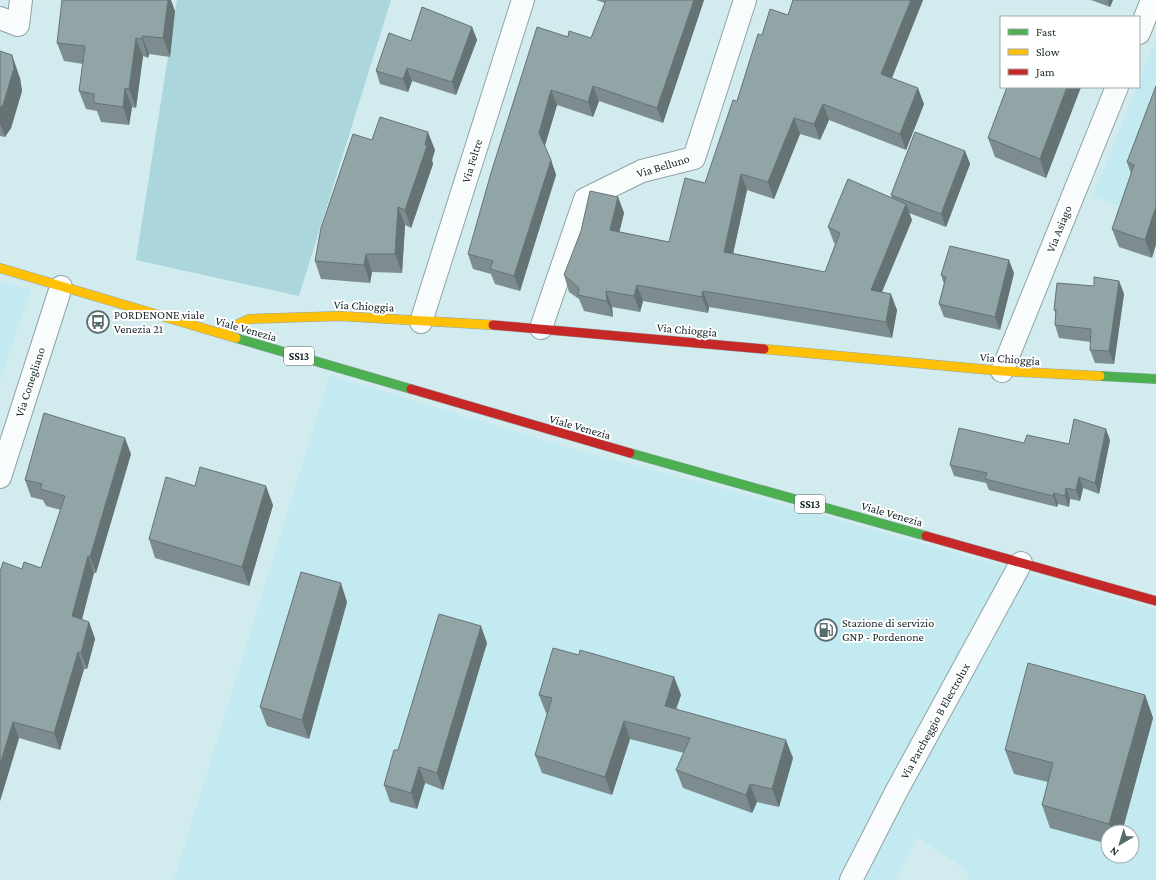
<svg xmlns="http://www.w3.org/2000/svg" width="1156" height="880" viewBox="0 0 1156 880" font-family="'Crimson Pro',serif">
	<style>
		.built { fill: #c2eaf0; fill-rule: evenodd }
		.green { fill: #aad6dc }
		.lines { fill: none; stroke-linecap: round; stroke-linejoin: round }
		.street-casing { stroke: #91a3a5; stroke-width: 24 }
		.fast-casing { stroke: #91a3a5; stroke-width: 10 }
		.slow-casing { stroke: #91a3a5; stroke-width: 10 }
		.jam-casing { stroke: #91a3a5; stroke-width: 10 }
		.street { stroke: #f8fcfc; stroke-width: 22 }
		.fast { stroke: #4caf50; stroke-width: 9 }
		.slow { stroke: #ffc107; stroke-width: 9 }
		.jam { stroke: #c62828; stroke-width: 9 }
		.wall { fill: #7d8d8f }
		.shaded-wall { fill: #667374 }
		.building { fill: #91a4a6; stroke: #667374 }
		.labels { text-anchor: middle; stroke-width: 4; stroke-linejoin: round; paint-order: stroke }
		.shield { fill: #fff; stroke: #5c6769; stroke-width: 1 }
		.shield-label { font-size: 11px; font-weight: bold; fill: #162629 }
		.street-label { font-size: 12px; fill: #162629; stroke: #fff }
		.poi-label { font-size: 12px; fill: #162629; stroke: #fff; text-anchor: start }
	</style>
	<rect width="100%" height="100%" fill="#d2ebee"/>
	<g class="built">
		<path d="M1156 39V219L1093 196 1137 87H1139V82Z"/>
		<path d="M0 281 31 290 0 381Z"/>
		<path d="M330 375 580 451 781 504 1156 609V880H970L964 868 918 837 895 880H174ZM1108 832H1132V856H1108Z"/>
	</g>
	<path class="green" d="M177 0H391L299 296 136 260Z"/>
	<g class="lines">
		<g class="street-casing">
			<g id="street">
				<path d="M0 18 18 25 21 0"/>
				<path d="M1139 33 1152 0"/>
				<path d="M421 322 523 0"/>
				<path d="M541 328 585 199 642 171 694 158 745 0"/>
				<path d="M1002 371 1117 87"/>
				<path d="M0 477 61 287"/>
				<path d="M851 880 896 792 1021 563"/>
			</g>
		</g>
		<g class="fast-casing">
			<g id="fast">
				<path d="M236 338 411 389"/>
				<path d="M1100 376 1156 379"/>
				<path d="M630 453 926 536"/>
			</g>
		</g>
		<g class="slow-casing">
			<g id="slow">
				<path d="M0 268 236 338"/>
				<path d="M219 333 249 319 340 316 493 325"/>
				<path d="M764 349 1002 371 1100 376"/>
			</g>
		</g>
		<g class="jam-casing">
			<g id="jam">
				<path d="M493 325 764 349"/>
				<path d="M411 389 630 453"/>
				<path d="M926 536 1156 601"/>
			</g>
		</g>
		<use href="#street" class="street"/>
		<use href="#fast" class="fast"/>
		<use href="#slow" class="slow"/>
		<use href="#jam" class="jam"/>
	</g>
	<g class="wall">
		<path d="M596 0H704L663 123 599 101 593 117 557 105 545 146 551 160 556 175 520 291 495 284 491 274 473 269 468 254 568 37 591 38 605 3Z"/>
		<path d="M793 0H923L892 78 924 104 906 150 829 120 820 140 800 134 774 199 747 190 733 253 825 272 835 244 834 243 828 227 892 198 891 195 965 151 970 164 946 227 909 213 912 220 882 292 897 310 892 338 709 307 708 313 643 301 640 312 612 307 613 317 584 311 579 299 569 292 564 275 618 197 624 213 619 232 669 242 705 183 737 101 762 35 788 15Z"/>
		<path d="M1091 0H1113L1110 7Z"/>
		<path d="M175 11 170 57 149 54 148 58 143 56 136 108 132 107 129 125 101 122 97 111 86 109 79 91 83 64 64 61 57 43Z"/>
		<path d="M472 27 477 40 456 95 412 81 408 92 380 84 376 71Z"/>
		<path d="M0 51 20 78 22 91 11 128 5 137 0 136Z"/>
		<path d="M1156 86 1152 258 1119 247 1112 229 1131 174 1127 162Z"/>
		<path d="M1081 87 1046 178 995 157 988 138Z"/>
		<path d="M372 140 435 150 432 160 433 164 411 228 405 225 402 273 372 272 370 283 321 279 315 261Z"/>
		<path d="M1014 273 1000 330 944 317 939 304 944 284 941 275Z"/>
		<path d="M1119 281 1124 294 1114 364 1095 363 1090 350 1091 342 1059 338 1055 325 1056 314 1054 310 1094 286Z"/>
		<path d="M1110 440 1099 494 1083 488 1080 501 1070 499 1069 507 1058 504 1057 507 989 490 986 483 954 476 950 465 1024 443 1069 444Z"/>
		<path d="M131 454 96 573H94L82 620 89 622 95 639 87 669H84L60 750 19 738 0 801 22 569 41 568 61 510 46 506 43 500 31 497 25 480Z"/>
		<path d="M195 486 273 505 249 586 155 558 149 539Z"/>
		<path d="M347 602 309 739 267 726 260 707Z"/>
		<path d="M487 643 443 790 425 783 417 809 390 802 384 785 398 750Z"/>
		<path d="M579 655 674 677 681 695 676 709 793 758 779 807 757 802 752 813 683 788 676 770 684 753 630 739 612 795 542 773 535 755 547 713H546L539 695Z"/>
		<path d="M1145 695 1153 718 1122 832H1108V844L1050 828 1042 805 1048 782 1014 774 1005 750Z"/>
	</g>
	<g class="shaded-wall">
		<path d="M168 0H171L175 11 170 57 163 38Z"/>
		<path d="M694 0H704L663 123 657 108Z"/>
		<path d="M911 0H923L887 90 881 74Z"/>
		<path d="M1108 0H1113L1110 7Z"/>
		<path d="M472 27 477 40 456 95 452 82Z"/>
		<path d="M142 36 149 54 148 58 142 39Z"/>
		<path d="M136 38 143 56 136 108 129 89Z"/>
		<path d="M12 55 20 78 22 91 11 128 5 137 0 124V108Z"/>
		<path d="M407 68 412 81 408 92 403 79Z"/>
		<path d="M593 86 599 101 593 117 588 102Z"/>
		<path d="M1067 87H1081L1046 178 1040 159Z"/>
		<path d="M125 88 132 107 129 125 123 107Z"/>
		<path d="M918 88 924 104 906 150 900 134Z"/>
		<path d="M551 90 557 105 544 148 539 133Z"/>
		<path d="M823 104 829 120 820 140 814 124Z"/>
		<path d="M794 118 800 134 774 199 768 182Z"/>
		<path d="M428 132 435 150 432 160 433 164 411 228 405 210Z"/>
		<path d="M965 151 970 164 946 227 941 214Z"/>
		<path d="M551 160 556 175 520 291 514 276Z"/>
		<path d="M741 174 747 190 730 268 724 252Z"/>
		<path d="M618 197 624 213 616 246 610 230Z"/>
		<path d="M906 204 912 220 876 306 871 290Z"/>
		<path d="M1156 206V245L1152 258 1145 240Z"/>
		<path d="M398 207 405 225 402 273 395 254Z"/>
		<path d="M366 254 372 272 370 283 364 265Z"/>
		<path d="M1009 260 1014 273 1000 330 995 317Z"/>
		<path d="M1119 281 1124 294 1114 364 1109 351Z"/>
		<path d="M637 285 643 301 640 312 634 296Z"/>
		<path d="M606 291 612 307 613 317 607 301Z"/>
		<path d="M703 291 709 307 708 313 702 297Z"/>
		<path d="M891 294 897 310 892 338 886 322Z"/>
		<path d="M1106 429 1110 440 1099 494 1095 483Z"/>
		<path d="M125 438 131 454 96 573 90 557Z"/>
		<path d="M1079 477 1083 488 1080 501 1076 490Z"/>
		<path d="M266 486 273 505 249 586 242 567Z"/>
		<path d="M1066 488 1070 499 1069 507 1065 496Z"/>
		<path d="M1054 493 1058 504 1057 507 1053 496Z"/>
		<path d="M88 556 94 573 78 633 72 616Z"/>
		<path d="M341 583 347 602 309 739 302 720Z"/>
		<path d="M89 622 95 639 87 669 81 653Z"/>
		<path d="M481 626 487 643 443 790 437 773Z"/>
		<path d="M78 652 84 669 60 750 54 733Z"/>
		<path d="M674 677 681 695 671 724 665 706Z"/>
		<path d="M1145 695 1153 718 1122 832H1112L1109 824Z"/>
		<path d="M624 721 630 739 612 795 605 777Z"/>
		<path d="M13 722 19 738 0 801V764Z"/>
		<path d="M786 740 793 758 779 807 772 789Z"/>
		<path d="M419 767 425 783 417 809 411 793Z"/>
		<path d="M750 784 757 802 752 813 746 795Z"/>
	</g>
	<g class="building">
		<path d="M62 0H168L163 38 142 36V39L136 38 129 89 125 88 123 107 94 103V94L79 91 85 46 57 43Z"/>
		<path d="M606 0H694L657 108 593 86 588 102 551 90 539 133 551 160 514 276 490 269 493 261 468 254 491 173 537 27 568 37 569 31 591 38Z"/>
		<path d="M793 0H911L881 74 918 88 900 134 823 104 814 124 794 118 768 182 741 174 724 252 825 272 840 233 828 227 848 179 906 204 871 290 891 294 886 322 703 291 702 297 637 285 634 296 606 291 607 301 578 295 579 288 564 275 581 231 590 191 618 197 610 230 669 242 685 178 705 183 733 100 737 101 758 34 762 35 770 9 788 15Z"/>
		<path d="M422 7 472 27 452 82 407 68 403 79 376 71 389 33 411 41Z"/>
		<path d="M0 51 12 55 14 68 3 105 0 108Z"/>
		<path d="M1156 86V206L1145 240 1112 229 1134 165 1127 162Z"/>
		<path d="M1007 87H1067L1040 159 988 138Z"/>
		<path d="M380 117 428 132 425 145 427 146 405 210 398 207 395 254H366L364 265 315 261 321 228 353 134 372 140Z"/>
		<path d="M915 132 965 151 941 214 891 195Z"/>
		<path d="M950 246 1009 260 995 317 939 304 946 277 941 275Z"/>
		<path d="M1094 277 1119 281 1109 351 1090 350 1091 329 1055 325 1056 310H1054L1057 283 1094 286Z"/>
		<path d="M44 413 125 438 90 557 88 556 72 616 89 622 81 653 78 652 54 733 13 722 0 764V572L3 562 22 569 24 562 41 568 65 496 40 489 42 484 25 480Z"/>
		<path d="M1074 419 1106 429 1095 483 1079 477 1076 490 1066 488 1065 496 1054 493 1053 496 985 479 987 473 950 465 959 428 1024 443 1027 435 1069 444Z"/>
		<path d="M200 467 266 486 242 567 149 539 166 477 195 486Z"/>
		<path d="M301 572 341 583 302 720 260 707Z"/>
		<path d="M439 614 481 626 437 773 419 767 411 793 384 785 394 750H398Z"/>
		<path d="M553 648 579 655 580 650 674 677 665 706 786 740 772 789 750 784 746 795 676 770 690 738 624 721 605 777 535 755 552 698 539 695Z"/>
		<path d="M1028 663 1145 695 1109 824 1042 805 1053 763 1005 750Z"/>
	</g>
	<defs>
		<g id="bus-ring" transform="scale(1.15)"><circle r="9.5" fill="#fff" stroke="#586b6e" stroke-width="1.5"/><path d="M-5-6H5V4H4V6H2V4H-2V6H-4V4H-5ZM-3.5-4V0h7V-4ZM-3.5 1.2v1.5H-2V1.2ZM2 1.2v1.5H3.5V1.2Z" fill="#586b6e"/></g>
		<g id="fuel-ring" transform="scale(1.15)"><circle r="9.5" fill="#fff" stroke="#586b6e" stroke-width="1.5"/><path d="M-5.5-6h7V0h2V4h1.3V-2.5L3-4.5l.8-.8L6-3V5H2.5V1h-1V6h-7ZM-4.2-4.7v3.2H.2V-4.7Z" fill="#586b6e"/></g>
	</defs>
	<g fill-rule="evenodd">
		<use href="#bus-ring" x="98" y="322"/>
		<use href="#fuel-ring" x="826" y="630"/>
	</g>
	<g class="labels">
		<g class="shield">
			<rect x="284" y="347" width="30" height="18" rx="3"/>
			<rect x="795" y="495" width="30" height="18" rx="3"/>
		</g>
		<g class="shield-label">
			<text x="299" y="360">SS13</text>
			<text x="810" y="508">SS13</text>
		</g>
		<g class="street-label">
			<text transform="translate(472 161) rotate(-73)" y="4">Via Feltre</text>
			<text transform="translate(663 166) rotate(-17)" y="4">Via Belluno</text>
			<text transform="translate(1059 229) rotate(-68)" y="4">Via Asiago</text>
			<text transform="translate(364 306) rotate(3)" y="4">Via Chioggia</text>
			<text transform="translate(246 329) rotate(16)" y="4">Viale Venezia</text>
			<text transform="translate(687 330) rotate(5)" y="4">Via Chioggia</text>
			<text transform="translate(1010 359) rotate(4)" y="4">Via Chioggia</text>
			<text transform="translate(30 382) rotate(-72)" y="4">Via Conegliano</text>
			<text transform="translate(580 427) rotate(16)" y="4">Viale Venezia</text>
			<text transform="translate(892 514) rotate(16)" y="4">Viale Venezia</text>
			<text transform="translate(935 721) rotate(-61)" y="4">Via Parcheggio B Electrolux</text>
		</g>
		<g class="poi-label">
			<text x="114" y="319">PORDENONE viale<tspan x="114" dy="14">Venezia 21</tspan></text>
			<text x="842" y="627">Stazione di servizio<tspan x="842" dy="14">GNP - Pordenone</tspan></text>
		</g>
	</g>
	<rect x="1000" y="16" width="140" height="72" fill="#ffffff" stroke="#a2a8a9"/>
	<rect x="1008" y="29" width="20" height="6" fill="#4caf50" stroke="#a2a8a9"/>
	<text x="1036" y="36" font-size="12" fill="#162629">Fast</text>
	<rect x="1008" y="49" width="20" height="6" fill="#ffc107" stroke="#a2a8a9"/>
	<text x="1036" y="56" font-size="12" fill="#162629">Slow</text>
	<rect x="1008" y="69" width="20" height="6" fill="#c62828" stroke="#a2a8a9"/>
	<text x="1036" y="76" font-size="12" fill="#162629">Jam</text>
	<g transform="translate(1120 844) rotate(218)"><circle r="19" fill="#ffffff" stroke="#a2a8a9"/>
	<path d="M0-3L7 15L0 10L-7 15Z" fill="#586b6e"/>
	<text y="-6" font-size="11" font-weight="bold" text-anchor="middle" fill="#162629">N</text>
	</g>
</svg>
